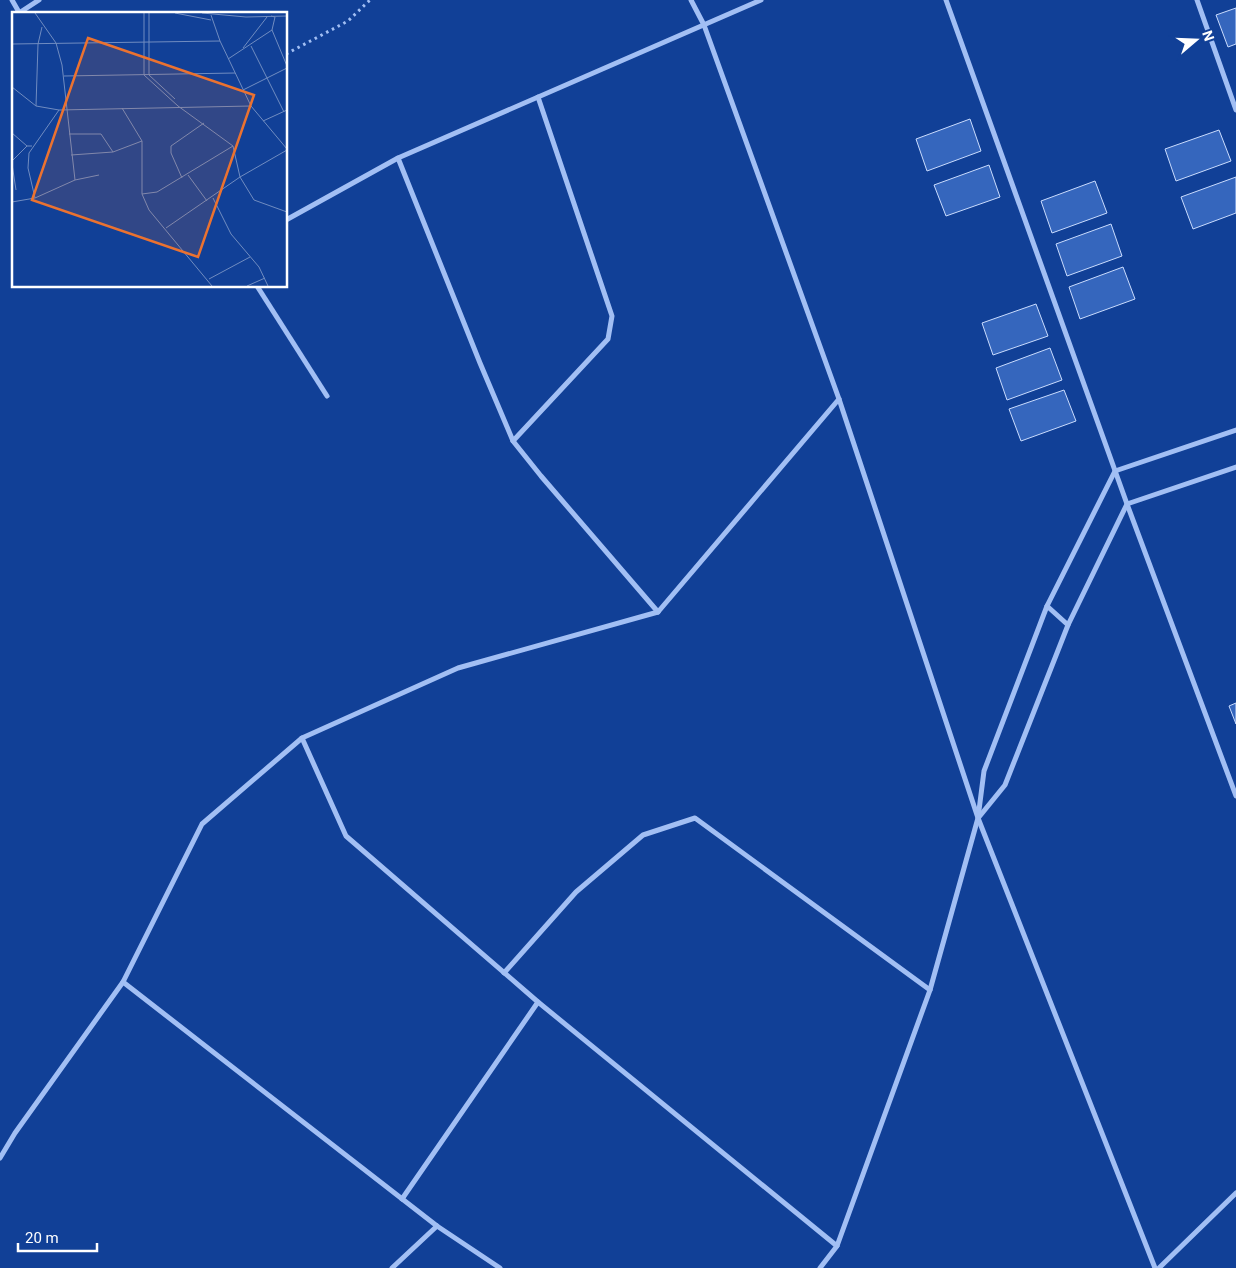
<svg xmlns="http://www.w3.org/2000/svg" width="1236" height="1268" viewBox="0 0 1236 1268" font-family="Roboto,sans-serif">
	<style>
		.building { fill: #3566bd; stroke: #cadcfe }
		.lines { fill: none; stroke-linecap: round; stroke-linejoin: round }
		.path { stroke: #a2bff4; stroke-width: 3; stroke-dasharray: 2.5 4; stroke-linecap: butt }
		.minor { stroke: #a2bff4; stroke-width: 5 }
		.inset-road { fill: none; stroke: #708cc1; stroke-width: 1 }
		.view { fill: #eb7230; fill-opacity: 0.15; stroke: #eb7230; stroke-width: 2.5 }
		.inset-edge { fill: none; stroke: #fff; stroke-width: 2.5 }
	</style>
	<rect width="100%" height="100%" fill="#114097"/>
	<g class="building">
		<path d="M1236 8V44L1228 47 1216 15Z"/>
		<path d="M970 119 981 151 927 171 916 139Z"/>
		<path d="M1219 130 1231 161 1176 181 1165 149Z"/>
		<path d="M989 165 1000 197 946 216 934 185Z"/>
		<path d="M1236 177V213L1193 229 1181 197Z"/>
		<path d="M1095 181 1107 213 1052 233 1041 201Z"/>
		<path d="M1111 224 1122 256 1067 276 1056 244Z"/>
		<path d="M1123 267 1135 299 1080 319 1069 287Z"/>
		<path d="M1036 304 1048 336 993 355 982 323Z"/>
		<path d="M1050 348 1062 380 1007 400 996 368Z"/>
		<path d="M1064 390 1076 421 1021 441 1009 409Z"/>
		<path d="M1236 703V724L1229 706Z"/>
	</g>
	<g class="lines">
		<path class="path" d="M286 54 348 21 370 0"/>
		<g class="minor">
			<path d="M12 0 20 14"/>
			<path d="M691 0 704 25 839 399 978 818 1155 1268"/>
			<path d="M946 0 1127 504 1236 796"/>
			<path d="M1197 0 1236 110"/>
			<path d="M19 13 39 0"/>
			<path d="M398 158 480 363 513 441 541 476 658 612"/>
			<path d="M286 220 398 158 761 0"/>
			<path d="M257 286 327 396"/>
			<path d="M513 441 608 339 612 316 538 97"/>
			<path d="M1047 606 1068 625"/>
			<path d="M302 738 346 836 538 1002 837 1246"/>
			<path d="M979 817 1005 785 1068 625 1127 504 1236 467"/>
			<path d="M504 973 576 892 643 835 695 818 930 990"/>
			<path d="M123 982 437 1226 500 1268"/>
			<path d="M0 1158 15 1133 123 982 202 824 302 738 458 668 658 612 839 399"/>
			<path d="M402 1199 538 1002"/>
			<path d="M392 1268 437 1226"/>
			<path d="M820 1268 837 1246 930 990 978 818 984 771 1047 606 1115 471 1236 430"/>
			<path d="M1159 1268 1236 1193"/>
		</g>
	</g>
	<g transform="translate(12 12)">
		<rect width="275" height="275" fill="#114097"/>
		<path class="inset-road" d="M132 1V63L166 94 221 134 228 165 242 188 275 200M137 1V63L163 87M163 1 199 8M190 1 234 5 275 4M199 3 208 29 239 94 275 137M259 4 263 5 260 18 275 54M0 32 208 29M239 34 272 100M231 36 255 5M216 47 260 18M52 64 223 61M0 75 24 94 47 98 239 94M231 78 275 56M24 94 26 32 30 15M110 96 130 129V182L137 198 200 274M251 109 275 98M0 121 15 134H20M57 122H89L101 140M59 143 101 140 130 129M0 149 15 134M0 152 4 178M176 163 195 189M170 166 159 141V134L192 111M63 168 87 163M130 182 145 180 221 134M23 186 16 156 17 141 47 98M201 186 219 222 247 255 256 274M0 190 23 186 63 168 50 53 44 31 23 1M154 216 228 165 275 138M197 267 238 245M235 274 253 266"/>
		<path class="view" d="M76 26 242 83 186 245 20 188Z"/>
		<rect width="275" height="275" class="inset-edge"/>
	</g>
	<g transform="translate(1196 40) rotate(71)" stroke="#114097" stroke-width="4" paint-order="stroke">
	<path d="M0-4L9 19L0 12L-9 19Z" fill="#ffffff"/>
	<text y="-8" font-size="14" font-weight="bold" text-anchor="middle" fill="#ffffff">N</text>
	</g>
	<path d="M18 1243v8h79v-8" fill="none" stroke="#ffffff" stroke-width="2.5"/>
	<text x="25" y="1243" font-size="15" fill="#ffffff" stroke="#114097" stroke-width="4" paint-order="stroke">20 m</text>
</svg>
